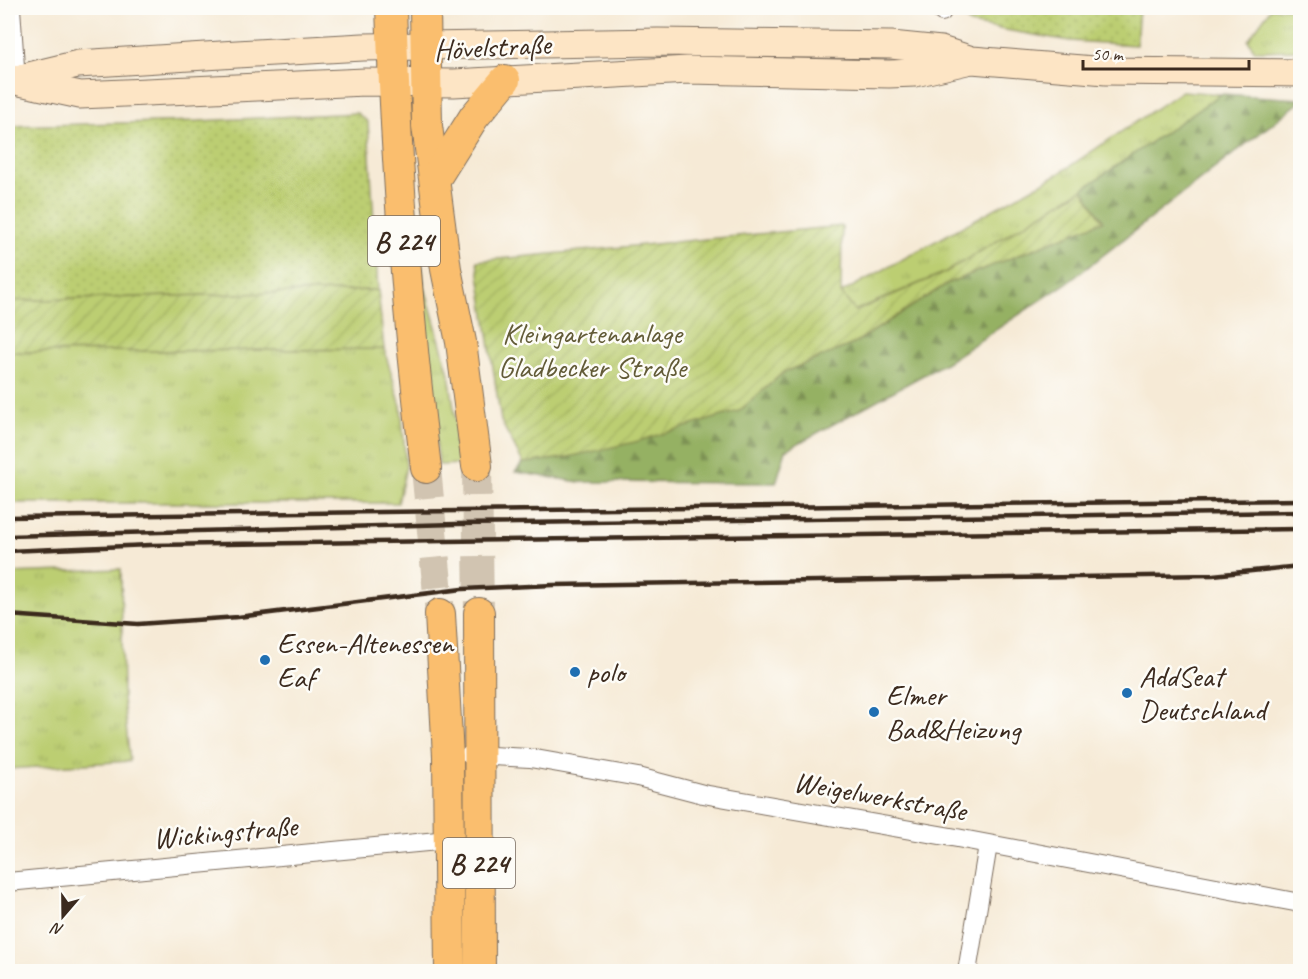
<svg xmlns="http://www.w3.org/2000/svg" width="1308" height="979" viewBox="0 0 1308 979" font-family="Caveat,sans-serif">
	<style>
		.grass { fill: url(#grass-tufts); stroke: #7c7c48; stroke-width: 1.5 }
		.forest { fill: url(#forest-firs); stroke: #686e41; stroke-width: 1.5 }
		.park { fill: url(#park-dots); stroke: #7c7c48; stroke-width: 1.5 }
		.garden { fill: url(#garden-furrows); stroke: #7c7c48; stroke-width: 1.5 }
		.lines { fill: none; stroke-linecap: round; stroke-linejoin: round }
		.primary-tunnel { stroke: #d1c4b1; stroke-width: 30; stroke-dasharray: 30 15; stroke-linecap: butt }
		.minor-casing { stroke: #7c6d5e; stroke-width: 20 }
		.secondary-casing { stroke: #7c6d5e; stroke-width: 29 }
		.primary-casing { stroke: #7c6d5e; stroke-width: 32 }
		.minor { stroke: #fff; stroke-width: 18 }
		.secondary { stroke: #fde5c5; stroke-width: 27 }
		.primary { stroke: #fabe6e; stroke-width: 30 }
		.rail { stroke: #3b2a1e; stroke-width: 4.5 }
		.poi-dot { fill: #1f6fb2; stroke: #fdfcf7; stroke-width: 2 }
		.labels { text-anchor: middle; stroke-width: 5; stroke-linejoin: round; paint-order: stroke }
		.shield { fill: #fdfcf7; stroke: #75695f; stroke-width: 1.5 }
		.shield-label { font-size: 28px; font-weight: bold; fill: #3b2a1e }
		.street-label { font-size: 30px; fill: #3b2a1e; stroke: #fdfcf7 }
		.park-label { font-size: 30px; fill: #625b37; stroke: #fdfcf7 }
		.poi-label { font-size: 30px; fill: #3b2a1e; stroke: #fdfcf7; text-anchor: start }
	</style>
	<defs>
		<pattern id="grass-tufts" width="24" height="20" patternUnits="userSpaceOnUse" patternTransform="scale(1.5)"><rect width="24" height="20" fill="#bcce72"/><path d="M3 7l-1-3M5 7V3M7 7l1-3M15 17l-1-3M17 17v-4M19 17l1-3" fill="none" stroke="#a2b162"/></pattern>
		<pattern id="forest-firs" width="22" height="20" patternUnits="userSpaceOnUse" patternTransform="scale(1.5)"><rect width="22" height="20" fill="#95b164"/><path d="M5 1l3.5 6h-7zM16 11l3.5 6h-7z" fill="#7b9052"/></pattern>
		<pattern id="park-dots" width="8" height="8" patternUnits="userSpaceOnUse" patternTransform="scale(1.5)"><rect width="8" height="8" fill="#bcce72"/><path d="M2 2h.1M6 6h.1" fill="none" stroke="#a2b162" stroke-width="1.8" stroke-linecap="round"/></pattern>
		<pattern id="garden-furrows" width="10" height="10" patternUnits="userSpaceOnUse" patternTransform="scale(1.5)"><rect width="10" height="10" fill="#bcce72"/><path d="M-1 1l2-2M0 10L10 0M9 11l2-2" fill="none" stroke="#a2b162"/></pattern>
	</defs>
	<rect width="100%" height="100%" fill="#fdfcf7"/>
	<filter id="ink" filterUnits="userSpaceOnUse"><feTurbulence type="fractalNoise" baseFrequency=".0167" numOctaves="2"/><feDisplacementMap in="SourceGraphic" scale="12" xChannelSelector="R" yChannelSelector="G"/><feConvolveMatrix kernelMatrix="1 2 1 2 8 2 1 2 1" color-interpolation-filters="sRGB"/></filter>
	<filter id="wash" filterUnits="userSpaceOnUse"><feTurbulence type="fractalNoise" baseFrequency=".008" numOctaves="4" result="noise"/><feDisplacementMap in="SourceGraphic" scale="24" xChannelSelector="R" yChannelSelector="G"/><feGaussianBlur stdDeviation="1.35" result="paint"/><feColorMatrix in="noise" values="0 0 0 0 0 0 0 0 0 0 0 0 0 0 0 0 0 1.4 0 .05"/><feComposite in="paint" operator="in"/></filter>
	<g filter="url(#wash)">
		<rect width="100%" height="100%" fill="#f6ead6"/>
		<g class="grass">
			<path d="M1271 8H1300V50L1255 51 1248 40Z"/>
			<path d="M1182 91 1221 94 1083 189 946 272 854 311 841 293 1058 174Z"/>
			<path d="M420 252 424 284 449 374 462 464 439 465 415 254Z"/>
			<path d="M384 349 401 406 406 467 398 503H8V352Z"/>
			<path d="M121 569 123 699 130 761 8 769V573Z"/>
		</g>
		<path class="forest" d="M1221 94 1300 99V102L1070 281 947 362 786 450 776 483 579 482 515 472 523 463 564 458 739 411 784 372 853 344 948 283 1103 221 1083 189Z"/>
		<g class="park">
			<path d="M963 8H1139L1136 45 1070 41 970 24 962 16Z"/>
			<path d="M357 113 368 122 378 290 9 301 8 126 199 121Z"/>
		</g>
		<g class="garden">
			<path d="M1083 189 1103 221 948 283 853 344 784 372 739 411 635 442 564 458 523 463 501 421 477 261 842 226 841 293 855 311 946 272Z"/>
			<path d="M378 290 384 349 8 352V301Z"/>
		</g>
	</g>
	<g filter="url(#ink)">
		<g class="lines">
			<g class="primary-tunnel">
				<path d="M477 466 479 613"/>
				<path d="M426 468 440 614"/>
			</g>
			<g class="minor-casing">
				<g id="minor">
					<path d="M11 8 16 81"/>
					<path d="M942 12V8"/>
					<path d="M470 755 530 758 638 777 703 794 957 838 1300 903"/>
					<path d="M8 882 448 840"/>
					<path d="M967 972 988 845"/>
				</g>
			</g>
			<g class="secondary-casing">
				<g id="secondary">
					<path d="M8 81 78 64 237 54 363 47 658 42 891 45 941 50 972 60 1106 71 1300 73"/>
					<path d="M20 82 80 95 365 82 454 83 688 70 889 74 915 73 971 60"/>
				</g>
			</g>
			<g class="primary-casing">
				<g id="primary">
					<path d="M391 8C396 161 407 315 426 468"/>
					<path d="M425 8 427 126 446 269 461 342 477 466"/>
					<path d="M435 179 474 117 505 80"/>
					<path d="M479 613 480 972"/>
					<path d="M440 614 448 756 450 972"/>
				</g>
			</g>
			<use href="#minor" class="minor"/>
			<use href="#secondary" class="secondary"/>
			<use href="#primary" class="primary"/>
			<g class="rail">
				<path d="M8 517 1300 500"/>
				<path d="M8 536 456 524 1300 512"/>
				<path d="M8 551 150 545 1300 529"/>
				<path d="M8 615 138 624 238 617 462 589 553 585 1213 575 1300 566"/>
			</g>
		</g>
	</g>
	<g class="poi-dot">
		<circle cx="265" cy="660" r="6"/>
		<circle cx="575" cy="672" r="6"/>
		<circle cx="1127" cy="693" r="6"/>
		<circle cx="874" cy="712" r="6"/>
	</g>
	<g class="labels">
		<g class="shield">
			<rect x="368" y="216" width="72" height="50" rx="4.5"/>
			<rect x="443" y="838" width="72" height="50" rx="4.5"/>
		</g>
		<g class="shield-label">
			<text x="404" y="251">B 224</text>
			<text x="479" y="873">B 224</text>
		</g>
		<g class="street-label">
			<text transform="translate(492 47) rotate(-3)" y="10">Hövelstraße</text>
			<text transform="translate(880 796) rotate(10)" y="10">Weigelwerkstraße</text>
			<text transform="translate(225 832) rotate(-5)" y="10">Wickingstraße</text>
		</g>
		<g class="park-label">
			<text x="592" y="343">Kleingartenanlage<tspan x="592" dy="34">Gladbecker Straße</tspan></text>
		</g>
		<g class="poi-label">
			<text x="277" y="653">Essen-Altenessen<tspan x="277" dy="34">Eaf</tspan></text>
			<text x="587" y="682">polo</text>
			<text x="1139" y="686">AddSeat<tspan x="1139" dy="34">Deutschland</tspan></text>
			<text x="886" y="705">Elmer<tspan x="886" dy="34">Bad&amp;Heizung</tspan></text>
		</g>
	</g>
	<rect width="1308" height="979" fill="none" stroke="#fdfcf7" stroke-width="30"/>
	<g transform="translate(63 916) rotate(200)" stroke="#fdfcf7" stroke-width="4.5" paint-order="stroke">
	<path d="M0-4.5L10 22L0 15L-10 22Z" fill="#3b2a1e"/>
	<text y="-9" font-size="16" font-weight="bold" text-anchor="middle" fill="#3b2a1e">N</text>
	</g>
	<path d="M1083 60v9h166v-9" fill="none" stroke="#3b2a1e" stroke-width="3"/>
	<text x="1092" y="60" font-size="18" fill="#3b2a1e" stroke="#fdfcf7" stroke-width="4.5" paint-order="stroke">50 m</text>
</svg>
